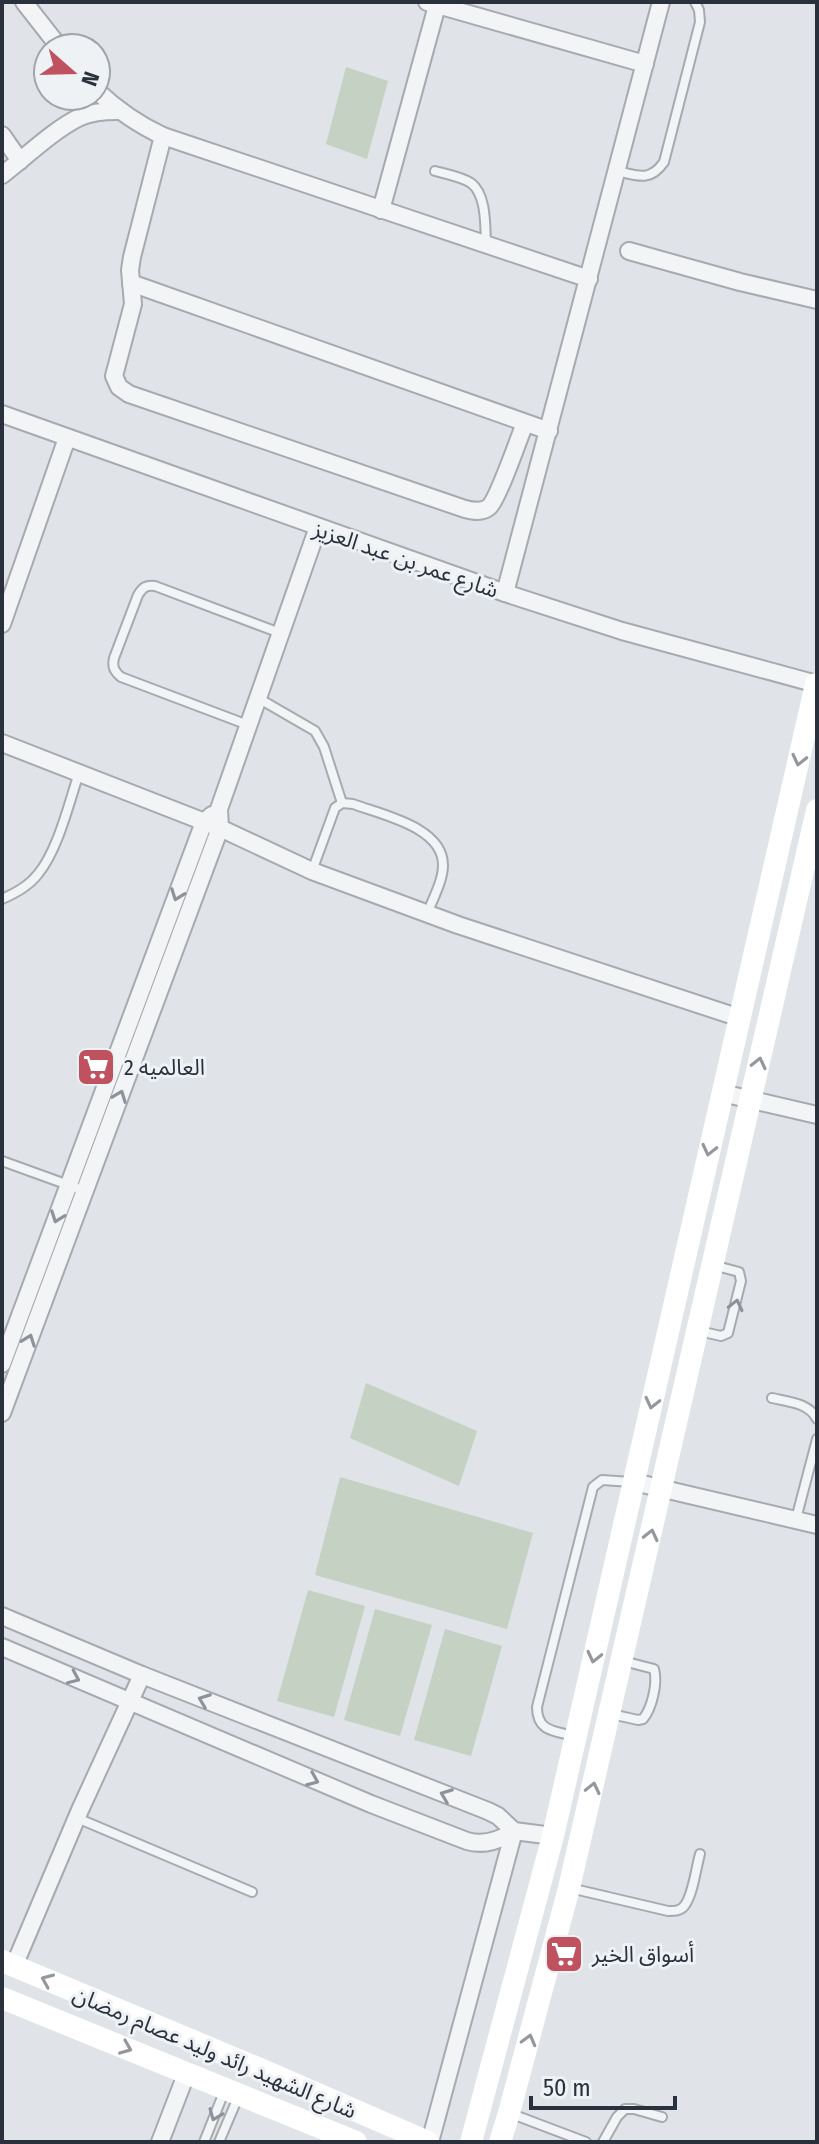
<svg xmlns="http://www.w3.org/2000/svg" width="819" height="2144" viewBox="0 0 819 2144" font-family="'Fira Sans Condensed','Noto Sans Arabic',sans-serif">
	<style>
		.green { fill: #c5d1c2 }
		.lines { fill: none; stroke-linecap: round; stroke-linejoin: round }
		.lane-casing { stroke: #a6aab1; stroke-width: 12 }
		.street-casing { stroke: #a6aab1; stroke-width: 20 }
		.lane { stroke: #f2f4f6; stroke-width: 8 }
		.street { stroke: #f2f4f6; stroke-width: 16 }
		.secondary { stroke: #fff; stroke-width: 22 }
		.oneway { stroke: #94989e }
		.oneway2 { stroke: #8e929a }
		.labels { text-anchor: middle; stroke-width: 6; stroke-linejoin: round; paint-order: stroke }
		.street-label { font-size: 22px; fill: #2a313d; stroke: #eff2f5 }
		.poi-label { font-size: 22px; fill: #2a313d; stroke: #eff2f5; text-anchor: start }
	</style>
	<rect width="100%" height="100%" fill="#e0e3e8"/>
	<g class="green">
		<path d="M346 67 388 81 367 159 326 144Z"/>
		<path d="M366 1383 477 1431 459 1486 350 1438Z"/>
		<path d="M340 1477 533 1533 507 1629 315 1575Z"/>
		<path d="M308 1590 365 1606 334 1717 277 1701Z"/>
		<path d="M375 1609 432 1625 400 1736 344 1720Z"/>
		<path d="M445 1629 502 1646 471 1756 414 1740Z"/>
	</g>
	<g class="lines">
		<g class="lane-casing">
			<g id="lane">
				<path d="M435 171C446 174 462 177 471 183 487 195 485 227 486 244"/>
				<path d="M617 171C638 176 650 182 664 162L700 22 699 10 695 2"/>
				<path d="M258 698 315 731 324 747 342 803"/>
				<path d="M248 725 121 677C114 671 112 667 114 658L138 595C143 587 146 585 155 586L280 633"/>
				<path d="M312 871 335 808 342 803 353 804C382 815 443 827 443 865 443 881 433 898 427 914"/>
				<path d="M2 899C16 893 29 886 38 874 58 850 69 803 79 773"/>
				<path d="M2 1161 85 1191"/>
				<path d="M699 1331 721 1336 728 1333 741 1281 739 1272 713 1265"/>
				<path d="M772 1398C789 1402 809 1403 817 1419"/>
				<path d="M796 1519 817 1439"/>
				<path d="M611 1714 638 1720 643 1719C652 1708 658 1683 654 1669L623 1661"/>
				<path d="M574 1736C555 1731 537 1732 537 1707L593 1487 602 1480 631 1482"/>
				<path d="M77 1818 252 1892"/>
				<path d="M570 1888 668 1911C675 1911 681 1911 685 1905 693 1894 696 1868 700 1854"/>
				<path d="M512 2114 586 2142"/>
				<path d="M204 2142 224 2092"/>
				<path d="M219 2142 239 2095"/>
				<path d="M603 2142 617 2117 625 2109H634L662 2117"/>
			</g>
		</g>
		<g class="street-casing">
			<g id="street">
				<path d="M24 2 60 48"/>
				<path d="M427 2 645 64"/>
				<path d="M96 90C117 110 137 124 163 136L589 279"/>
				<path d="M2 135 20 161"/>
				<path d="M163 136 132 257 130 270 133 304 114 376 119 387 129 394 465 509C473 511 482 513 489 507 498 499 519 438 525 423"/>
				<path d="M2 175C26 157 53 130 80 117 92 112 104 111 117 111"/>
				<path d="M381 210 438 2"/>
				<path d="M629 251 740 282 817 300"/>
				<path d="M131 283 549 431"/>
				<path d="M2 414 505 593 622 631 817 684"/>
				<path d="M505 593 661 2"/>
				<path d="M2 624 67 438"/>
				<path d="M2 743 220 828 312 871 458 925 740 1018"/>
				<path d="M722 1093 817 1115"/>
				<path d="M2 1364 204 822 212 815"/>
				<path d="M2 1413 220 828 219 809 318 527"/>
				<path d="M634 1482 817 1525"/>
				<path d="M2 1616 142 1675 488 1811 498 1816 514 1831 553 1836"/>
				<path d="M2 1647 371 1804 467 1841C484 1846 499 1841 514 1831"/>
				<path d="M14 1966 80 1810 142 1675"/>
				<path d="M160 2142 187 2072"/>
				<path d="M430 2142 514 1831"/>
			</g>
		</g>
		<use href="#lane" class="lane"/>
		<use href="#street" class="street"/>
		<g class="secondary">
			<path d="M2 1961 260 2069 428 2142"/>
			<path d="M2 1998 356 2142"/>
			<path d="M471 2142 553 1836 816 684"/>
			<path d="M500 2142 509 2113 569 1888 817 810"/>
		</g>
	</g>
	<defs><path id="oneway-chevron" d="M-2-3.5L2.5 0L-2 3.5" fill="none" stroke-width="1.6" stroke-linecap="round" stroke-linejoin="round" transform="scale(2)"/></defs>
	<g class="oneway">
		<use href="#oneway-chevron" transform="translate(799 760) rotate(103)"/>
		<use href="#oneway-chevron" transform="translate(759 1063) rotate(-77)"/>
		<use href="#oneway-chevron" transform="translate(709 1150) rotate(103)"/>
		<use href="#oneway-chevron" transform="translate(652 1403) rotate(103)"/>
		<use href="#oneway-chevron" transform="translate(651 1535) rotate(-77)"/>
		<use href="#oneway-chevron" transform="translate(594 1657) rotate(103)"/>
		<use href="#oneway-chevron" transform="translate(593 1788) rotate(-77)"/>
		<use href="#oneway-chevron" transform="translate(47 1980) rotate(-157)"/>
		<use href="#oneway-chevron" transform="translate(529 2040) rotate(-75)"/>
		<use href="#oneway-chevron" transform="translate(126 2048) rotate(22)"/>
	</g>
	<g class="oneway2">
		<use href="#oneway-chevron" transform="translate(177 895) rotate(110)"/>
		<use href="#oneway-chevron" transform="translate(120 1096) rotate(-69)"/>
		<use href="#oneway-chevron" transform="translate(57 1217) rotate(110)"/>
		<use href="#oneway-chevron" transform="translate(736 1305) rotate(-77)"/>
		<use href="#oneway-chevron" transform="translate(29 1340) rotate(-70)"/>
		<use href="#oneway-chevron" transform="translate(74 1678) rotate(24)"/>
		<use href="#oneway-chevron" transform="translate(204 1700) rotate(-159)"/>
		<use href="#oneway-chevron" transform="translate(313 1780) rotate(23)"/>
		<use href="#oneway-chevron" transform="translate(446 1795) rotate(-159)"/>
		<use href="#oneway-chevron" transform="translate(215 2115) rotate(112)"/>
	</g>
	<defs>
		<g id="supermarket-square" transform="scale(2)"><rect x="-9" y="-9" width="18" height="18" rx="4" fill="#c05260" stroke="#eff2f5"/><path d="M-6-5.5h2.5l.6 2H6L4.5 2H-2.5L-4.4-4H-6ZM-1.5 3.2a1.3 1.3 0 1 0 .1 0ZM3 3.2a1.3 1.3 0 1 0 .1 0Z" fill="#fff"/></g>
	</defs>
	<g fill-rule="evenodd">
		<use href="#supermarket-square" x="96" y="1067"/>
		<use href="#supermarket-square" x="564" y="1954"/>
	</g>
	<g class="labels">
		<g class="street-label">
			<text transform="translate(406 559) rotate(19)" y="8">شارع عمر بن عبد العزيز</text>
			<text transform="translate(215 2052) rotate(23)" y="8">شارع الشهيد رائد وليد عصام رمضان</text>
		</g>
		<g class="poi-label">
			<text x="124" y="1075">العالميه 2</text>
			<text x="592" y="1962">أسواق الخير</text>
		</g>
	</g>
	<rect width="819" height="2144" fill="none" stroke="#2a313d" stroke-width="8"/>
	<g transform="translate(72 72) rotate(110)"><circle r="38" fill="#eff2f5" stroke="#a0a5ab" stroke-width="2"/>
	<path d="M0-6L14 30L0 20L-14 30Z" fill="#c05260"/>
	<text y="-12" font-size="22" font-weight="bold" text-anchor="middle" fill="#2a313d">N</text>
	</g>
	<path d="M531 2096v12h144v-12" fill="none" stroke="#2a313d" stroke-width="4"/>
	<text x="543" y="2096" font-size="24" fill="#2a313d" stroke="#eff2f5" stroke-width="6" paint-order="stroke">50 m</text>
</svg>
